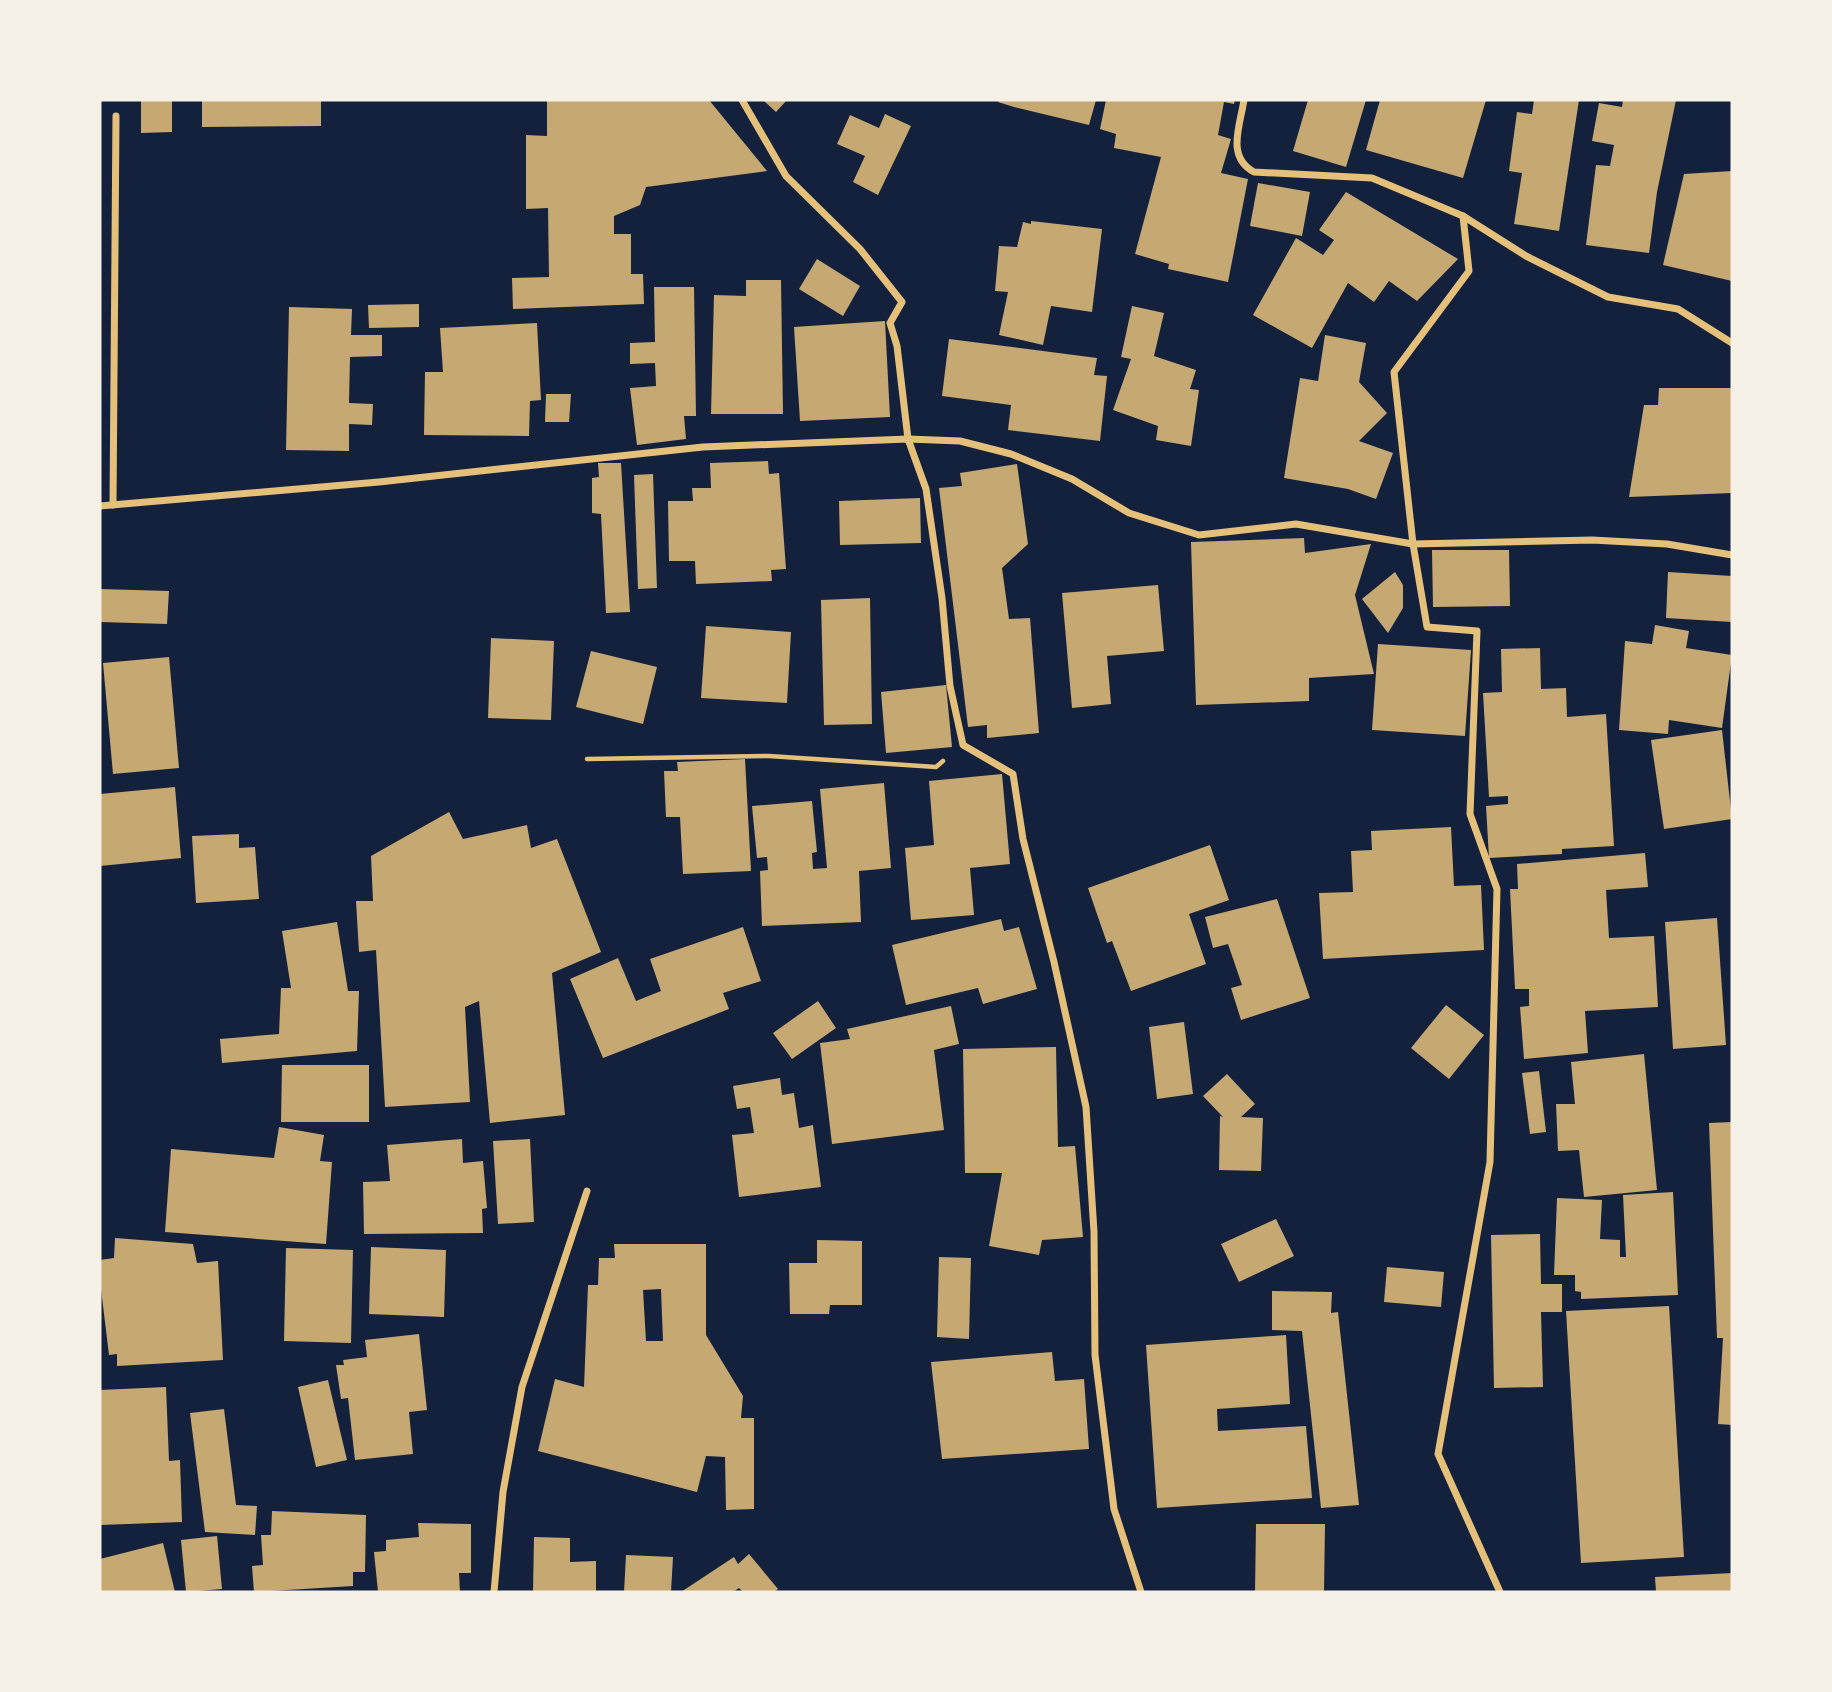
<svg xmlns="http://www.w3.org/2000/svg" width="1832" height="1692" viewBox="0 0 1832 1692" font-family="'Golos Text',sans-serif">
	<style>
		.building { fill: #c6a872; fill-rule: evenodd }
		.lines { fill: none; stroke-linecap: round; stroke-linejoin: round }
		.path { stroke: #e5c07b; stroke-width: 4.5 }
		.minor { stroke: #e5c07b; stroke-width: 7 }
	</style>
	<rect width="100%" height="100%" fill="#14213d"/>
	<g class="building">
		<path d="M141 100H172V132L141 133Z"/>
		<path d="M202 100H321V126L202 127Z"/>
		<path d="M547 100H709L767 171 646 187 640 205 614 216V234H631V274H643L644 304 513 309 512 278 549 277 548 208 526 209V135L547 136Z"/>
		<path d="M763 100H787L776 112Z"/>
		<path d="M999 100H1096L1089 125 1014 107 998 102Z"/>
		<path d="M1106 100H1235L1234 104 1224 102 1218 135 1231 139 1221 173 1248 179 1228 282 1168 269 1169 264 1135 254 1161 157 1114 148 1116 134 1100 129Z"/>
		<path d="M1308 100H1366L1346 167 1293 151Z"/>
		<path d="M1380 100H1486L1463 178 1366 150Z"/>
		<path d="M1534 100H1579L1559 231 1514 224 1522 173 1509 171 1517 112 1532 114Z"/>
		<path d="M1623 100H1676L1657 192 1649 253 1586 245 1596 165 1610 166 1614 145 1592 141 1599 103 1622 107Z"/>
		<path d="M885 114 911 126 878 195 853 182 865 156 837 144 850 115 879 128Z"/>
		<path d="M1732 171V281L1663 265 1684 174Z"/>
		<path d="M1258 183 1310 192 1302 236 1250 226Z"/>
		<path d="M1346 192 1458 259 1417 301 1389 281 1374 302 1348 283 1312 348 1253 315 1296 238 1323 255 1334 240 1319 230Z"/>
		<path d="M1031 221 1102 229 1092 312 1051 306 1043 345 999 335 1008 292 995 291 999 246 1017 247 1023 222 1031 224Z"/>
		<path d="M817 259 860 286 843 316 799 289Z"/>
		<path d="M746 280H781L783 414H711L714 295 746 296Z"/>
		<path d="M654 287H694L696 416H684L686 439 637 445 630 388 656 386 655 363 630 364V343L655 342Z"/>
		<path d="M419 304V327L369 328 368 305Z"/>
		<path d="M1132 306 1164 313 1154 356 1196 370 1190 389 1199 390 1191 446 1156 440 1158 426 1113 410 1131 359 1121 357Z"/>
		<path d="M289 307 352 309 351 335H382V356L350 357 349 403 373 404 372 425 349 424V451L286 450Z"/>
		<path d="M885 321 890 417 800 421 794 327Z"/>
		<path d="M537 323 541 400 530 401 529 436 424 435 425 372H443L440 328Z"/>
		<path d="M1325 335 1366 343 1359 382 1387 413 1359 441 1393 453 1376 499 1348 489 1284 478 1300 378 1318 381Z"/>
		<path d="M949 339 1097 358 1094 375 1107 376 1100 441 1008 430 1011 405 942 396Z"/>
		<path d="M1659 388H1732V493L1629 497 1644 405H1658Z"/>
		<path d="M546 394H571L569 422H545Z"/>
		<path d="M768 461 769 474 779 473 786 569 771 570 772 581 696 584 695 561H669L668 501H693L692 488H711L710 463Z"/>
		<path d="M598 463H621L630 612 606 613 601 514 592 513V478L599 477Z"/>
		<path d="M1017 464 1028 544 1002 568 1009 619 1030 618 1039 733 987 738V725L968 727 939 488 962 486 960 473Z"/>
		<path d="M653 474 657 588 638 589 634 475Z"/>
		<path d="M920 498 921 543 840 545 839 501Z"/>
		<path d="M1304 538 1305 553 1371 544 1355 595 1374 674 1309 678V701L1196 705 1191 542Z"/>
		<path d="M1432 550H1509L1510 606 1433 607Z"/>
		<path d="M1395 572 1403 585V608L1388 633 1362 599Z"/>
		<path d="M1668 572 1732 576V622L1666 618Z"/>
		<path d="M1158 585 1164 651 1107 656 1111 704 1072 708 1062 593Z"/>
		<path d="M100 589 169 591 167 624 100 622Z"/>
		<path d="M870 598 872 724 824 725 821 600Z"/>
		<path d="M1655 625 1689 631 1686 648 1732 655 1722 728 1669 720 1668 734 1619 730 1625 641 1652 644Z"/>
		<path d="M706 626 791 632 787 703 701 698Z"/>
		<path d="M491 638 554 641 551 720 488 718Z"/>
		<path d="M1378 644 1471 650 1465 736 1372 730Z"/>
		<path d="M1540 648 1541 689 1566 688 1567 717 1606 714 1614 846 1562 849V854L1489 858 1486 806 1508 804V796L1489 797 1483 693 1502 692 1501 649Z"/>
		<path d="M591 651 657 667 643 724 576 707Z"/>
		<path d="M169 657 179 768 113 774 103 663Z"/>
		<path d="M946 685 952 747 886 753 881 692Z"/>
		<path d="M1722 730 1732 819 1664 829 1651 740Z"/>
		<path d="M745 759 751 871 683 874 680 817H666L664 771H678L677 762Z"/>
		<path d="M1002 774 1010 864 970 868 974 915 911 920 905 848 934 845 929 781Z"/>
		<path d="M884 783 891 868 859 871 861 922 762 926 760 871 768 870 767 857 757 858 752 806 812 801 817 852 812 853 813 869 827 868 820 789Z"/>
		<path d="M175 787 181 858 100 866V794Z"/>
		<path d="M449 812 463 839 527 825 531 848 557 839 601 952 552 973 565 1115 490 1123 479 1001 465 1007 470 1102 385 1107 376 950 359 952 356 901H373L371 856Z"/>
		<path d="M1451 827 1454 886 1481 885 1484 950 1323 959 1319 893 1353 892 1351 851 1372 850 1371 831Z"/>
		<path d="M239 834V848L255 847 259 899 196 903 192 836Z"/>
		<path d="M1210 845 1229 900 1189 914 1206 964 1131 991 1112 941 1107 943 1088 888Z"/>
		<path d="M1645 853 1648 887 1606 890 1609 938 1654 936 1658 1007 1585 1011 1588 1053 1524 1059 1520 1007 1529 1006V989H1515L1510 889H1518L1517 864Z"/>
		<path d="M1277 899 1310 998 1241 1020 1231 988 1242 985 1228 944 1213 948 1205 917Z"/>
		<path d="M1717 918 1726 1045 1673 1049 1665 922Z"/>
		<path d="M1001 919 1004 931 1019 927 1037 989 983 1004 978 988 906 1005 892 945Z"/>
		<path d="M337 922 348 991H359L357 1051 222 1063 220 1039 279 1034 281 988H291L282 931Z"/>
		<path d="M743 927 761 981 723 993 729 1009 603 1058 570 979 618 958 636 1001 661 991 650 959Z"/>
		<path d="M818 1001 836 1028 792 1059 773 1033Z"/>
		<path d="M1446 1005 1484 1035 1449 1079 1411 1048Z"/>
		<path d="M951 1006 959 1044 934 1050 944 1130 832 1144 820 1043 850 1039 847 1029Z"/>
		<path d="M1184 1022 1193 1094 1157 1099 1149 1027Z"/>
		<path d="M1056 1047 1058 1147 1075 1146 1083 1237 1042 1240 1039 1255 989 1246 1002 1173H965L963 1049Z"/>
		<path d="M1644 1054 1657 1190 1584 1197 1579 1150 1558 1151 1556 1104H1575L1571 1062Z"/>
		<path d="M282 1065H369V1122H281Z"/>
		<path d="M1539 1071 1546 1132 1530 1134 1522 1073Z"/>
		<path d="M1227 1074 1255 1104 1241 1117 1263 1118 1261 1171 1219 1170 1220 1116 1223 1117 1203 1096Z"/>
		<path d="M780 1078 782 1095 794 1093 799 1128 813 1125 821 1187 739 1197 732 1135 754 1133 750 1107 737 1109 733 1086Z"/>
		<path d="M1732 1122V1425L1718 1424 1723 1338H1717L1709 1123Z"/>
		<path d="M279 1127 324 1135 320 1161 332 1162 326 1244 165 1232 171 1149 274 1158Z"/>
		<path d="M462 1139 463 1163 483 1161 487 1208 482 1209 483 1233 364 1234 363 1182 390 1181 387 1145Z"/>
		<path d="M530 1139 534 1222 498 1224 493 1141Z"/>
		<path d="M1673 1192 1678 1295 1581 1299V1292L1575 1291V1275H1554L1557 1198 1602 1200 1600 1239 1620 1240V1257H1626L1623 1195Z"/>
		<path d="M1276 1219 1294 1256 1239 1282 1221 1244Z"/>
		<path d="M1540 1234 1541 1284H1562V1312H1541L1543 1387 1494 1388 1491 1235Z"/>
		<path d="M115 1238 193 1244 197 1263 218 1261 223 1360 117 1366V1354L109 1355 100 1281V1260L114 1258Z"/>
		<path d="M817 1240 862 1241V1305H830L829 1314H790L789 1263H817Z"/>
		<path d="M614 1244H706V1335L743 1396 741 1418H754V1509L726 1510 725 1457 706 1456 697 1492 538 1451 555 1379 584 1387 588 1285H598L599 1258H615ZM661 1289 663 1341H646L643 1290Z"/>
		<path d="M371 1247 446 1250 444 1317 369 1314Z"/>
		<path d="M286 1248 353 1250 351 1343 284 1341Z"/>
		<path d="M939 1257 971 1258 969 1339 937 1337Z"/>
		<path d="M1387 1267 1444 1272 1441 1307 1384 1302Z"/>
		<path d="M1272 1291 1332 1292 1331 1313 1338 1312 1359 1505 1321 1508 1302 1331 1272 1330Z"/>
		<path d="M1669 1306 1684 1557 1581 1563 1566 1311Z"/>
		<path d="M419 1334 427 1410 409 1412 413 1454 355 1460 348 1398 341 1399 336 1365H344L343 1360 367 1357 365 1340Z"/>
		<path d="M1286 1335 1290 1404 1217 1409 1218 1431 1306 1426 1312 1498 1157 1508 1146 1345Z"/>
		<path d="M1052 1352 1055 1381 1084 1379 1089 1449 942 1459 931 1362Z"/>
		<path d="M328 1380 347 1460 316 1467 298 1387Z"/>
		<path d="M166 1387 169 1461 180 1460 182 1522 100 1525V1390Z"/>
		<path d="M224 1409 236 1505 257 1506 255 1535 205 1532 190 1413Z"/>
		<path d="M272 1511 366 1515 365 1572H353V1586L254 1592 252 1566 263 1565 261 1535H271Z"/>
		<path d="M418 1523 471 1524V1573H459L460 1592H378L374 1552 386 1551V1540L419 1537Z"/>
		<path d="M1256 1524H1325L1324 1592H1255Z"/>
		<path d="M217 1536 222 1589 186 1592 181 1540Z"/>
		<path d="M534 1537 570 1538V1562L596 1561V1591L533 1592Z"/>
		<path d="M163 1543 175 1592H100V1559Z"/>
		<path d="M749 1554 778 1589 774 1592H743L739 1588 733 1592H681L734 1557 738 1564Z"/>
		<path d="M626 1555 673 1557 671 1592H624Z"/>
		<path d="M1732 1573V1592H1656L1655 1577Z"/>
	</g>
	<g class="lines">
		<path class="path" d="M587 759 769 756 936 767 943 761"/>
		<g class="minor">
			<path d="M742 100 786 176 860 249 902 302 890 323 897 346 908 439 926 489 942 598 950 686 963 745 1013 774 1023 839 1054 962 1086 1107 1094 1232 1095 1355 1114 1509 1141 1592"/>
			<path d="M1244 100C1240 126 1226 157 1254 172L1372 178 1463 216 1526 256 1608 297 1678 309 1732 343"/>
			<path d="M1463 216 1469 271 1394 372 1413 544 1427 627 1477 631 1470 814 1497 889 1490 1162 1438 1454 1500 1592"/>
			<path d="M113 505 116 116"/>
			<path d="M100 506 379 482 703 447 908 439 960 441 1011 454 1072 479 1129 513 1199 535 1296 524 1413 544 1592 540 1667 544 1732 555"/>
			<path d="M494 1592 503 1492 522 1387 587 1191"/>
		</g>
	</g>
	<rect width="1832" height="1692" fill="none" stroke="#f6f1e7" stroke-width="203"/>
</svg>
